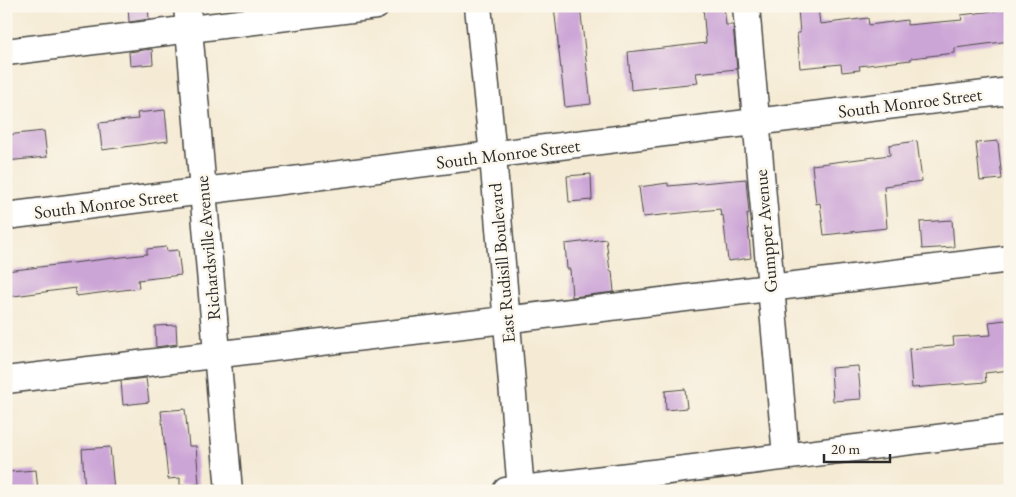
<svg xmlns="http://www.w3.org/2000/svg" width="1016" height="497" viewBox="0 0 1016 497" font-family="'EB Garamond',serif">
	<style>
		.building { fill: #cca5d7 }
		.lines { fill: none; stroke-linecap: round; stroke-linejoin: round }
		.minor-casing { stroke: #494844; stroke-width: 29 }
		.minor { stroke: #fff; stroke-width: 26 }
		.labels { text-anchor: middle; stroke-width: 5; stroke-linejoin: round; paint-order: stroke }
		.street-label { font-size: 18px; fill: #2b2b2b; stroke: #fbf7ec }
	</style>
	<rect width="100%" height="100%" fill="#fbf7ec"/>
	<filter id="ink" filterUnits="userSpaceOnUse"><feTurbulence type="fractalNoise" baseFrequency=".02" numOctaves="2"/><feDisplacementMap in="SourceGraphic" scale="10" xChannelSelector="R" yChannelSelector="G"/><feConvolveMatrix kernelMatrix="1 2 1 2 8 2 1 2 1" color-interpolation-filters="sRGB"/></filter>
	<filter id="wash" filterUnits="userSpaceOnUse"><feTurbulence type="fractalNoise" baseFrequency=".0096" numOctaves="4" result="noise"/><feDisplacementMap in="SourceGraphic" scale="20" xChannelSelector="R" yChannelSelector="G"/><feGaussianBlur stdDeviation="1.12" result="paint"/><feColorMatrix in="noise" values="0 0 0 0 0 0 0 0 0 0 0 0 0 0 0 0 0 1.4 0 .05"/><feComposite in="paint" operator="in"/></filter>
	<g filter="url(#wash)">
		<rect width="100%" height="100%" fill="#f5ebd5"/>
		<g id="blocks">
			<g class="building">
				<path d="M128 6H148L149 19 129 22Z"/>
				<path d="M554 6H580L591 104 565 107Z"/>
				<path d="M703 6H724L726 25H733L737 69 696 73 698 83 631 90 628 52 706 43Z"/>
				<path d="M818 7 820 24 868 18 869 25 907 20V25L962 20 961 15 1010 9V41L955 48V53L911 58V60L859 66 860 70 842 72 841 64 800 68 797 33H800L798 9Z"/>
				<path d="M152 49 153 64 130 66 129 52Z"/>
				<path d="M165 110 168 141 102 150 99 123 138 119 137 113Z"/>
				<path d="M44 131 47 157 6 161V135Z"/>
				<path d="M917 141 922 181 884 186 887 228 824 235 820 203 816 204 812 165 890 155 889 145Z"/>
				<path d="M998 141 1002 179 980 181 976 143Z"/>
				<path d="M591 174 592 200 569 202 567 176Z"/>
				<path d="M746 179 749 214H747L751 258 728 261 723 215 721 216 720 209 643 217 639 187 668 183V186Z"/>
				<path d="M952 220 954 247 922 249 920 222Z"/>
				<path d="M606 239 610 271H612L614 292 572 297 570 269H567L565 244Z"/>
				<path d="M166 247 167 251 178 250 181 275 138 280 139 288 115 291 76 296 75 288 6 297V271L147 254V249Z"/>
				<path d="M1006 320 1008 338H1010V370L985 373 986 382 912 388 909 349 954 345 953 337 991 335 989 322Z"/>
				<path d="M176 325 177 344 156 347 155 326Z"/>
				<path d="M858 366 861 399 833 401 831 368Z"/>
				<path d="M146 378 149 402 123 405 121 381Z"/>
				<path d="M685 389 687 408 666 410 665 391Z"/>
				<path d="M185 409 189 446H196L199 484 180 486V478L168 479 161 411Z"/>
				<path d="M110 447 114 491H85L82 449Z"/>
				<path d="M36 470 38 491H11L9 472Z"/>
			</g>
		</g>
	</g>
	<g filter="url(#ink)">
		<use href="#blocks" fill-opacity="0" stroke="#494844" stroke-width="1"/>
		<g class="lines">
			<g class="minor-casing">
				<g id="minor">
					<path d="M187 6 229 491"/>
					<path d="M478 6 493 156 521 491"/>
					<path d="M746 6 786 456"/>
					<path d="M6 52 376 6"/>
					<path d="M6 216C341 175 675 130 1010 91"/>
					<path d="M6 380 1010 259"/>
					<path d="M506 491 1010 429"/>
				</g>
			</g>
			<use href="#minor" class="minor"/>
		</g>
	</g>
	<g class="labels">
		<g class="street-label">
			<text transform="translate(910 103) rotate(-7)" y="6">South Monroe Street</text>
			<text transform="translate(508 154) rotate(-7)" y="6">South Monroe Street</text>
			<text transform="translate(106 204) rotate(-7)" y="6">South Monroe Street</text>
			<text transform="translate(766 231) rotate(-95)" y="6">Gumpper Avenue</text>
			<text transform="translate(208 248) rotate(-95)" y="6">Richardsville Avenue</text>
			<text transform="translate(502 263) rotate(-95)" y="6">East Rudisill Boulevard</text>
		</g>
	</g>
	<rect width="1016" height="497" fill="none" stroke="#fbf7ec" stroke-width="25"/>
	<path d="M824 454v8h66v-8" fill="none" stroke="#2b2b2b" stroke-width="2.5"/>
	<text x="831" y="454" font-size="15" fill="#2b2b2b" stroke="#fbf7ec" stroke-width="4" paint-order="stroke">20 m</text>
</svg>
